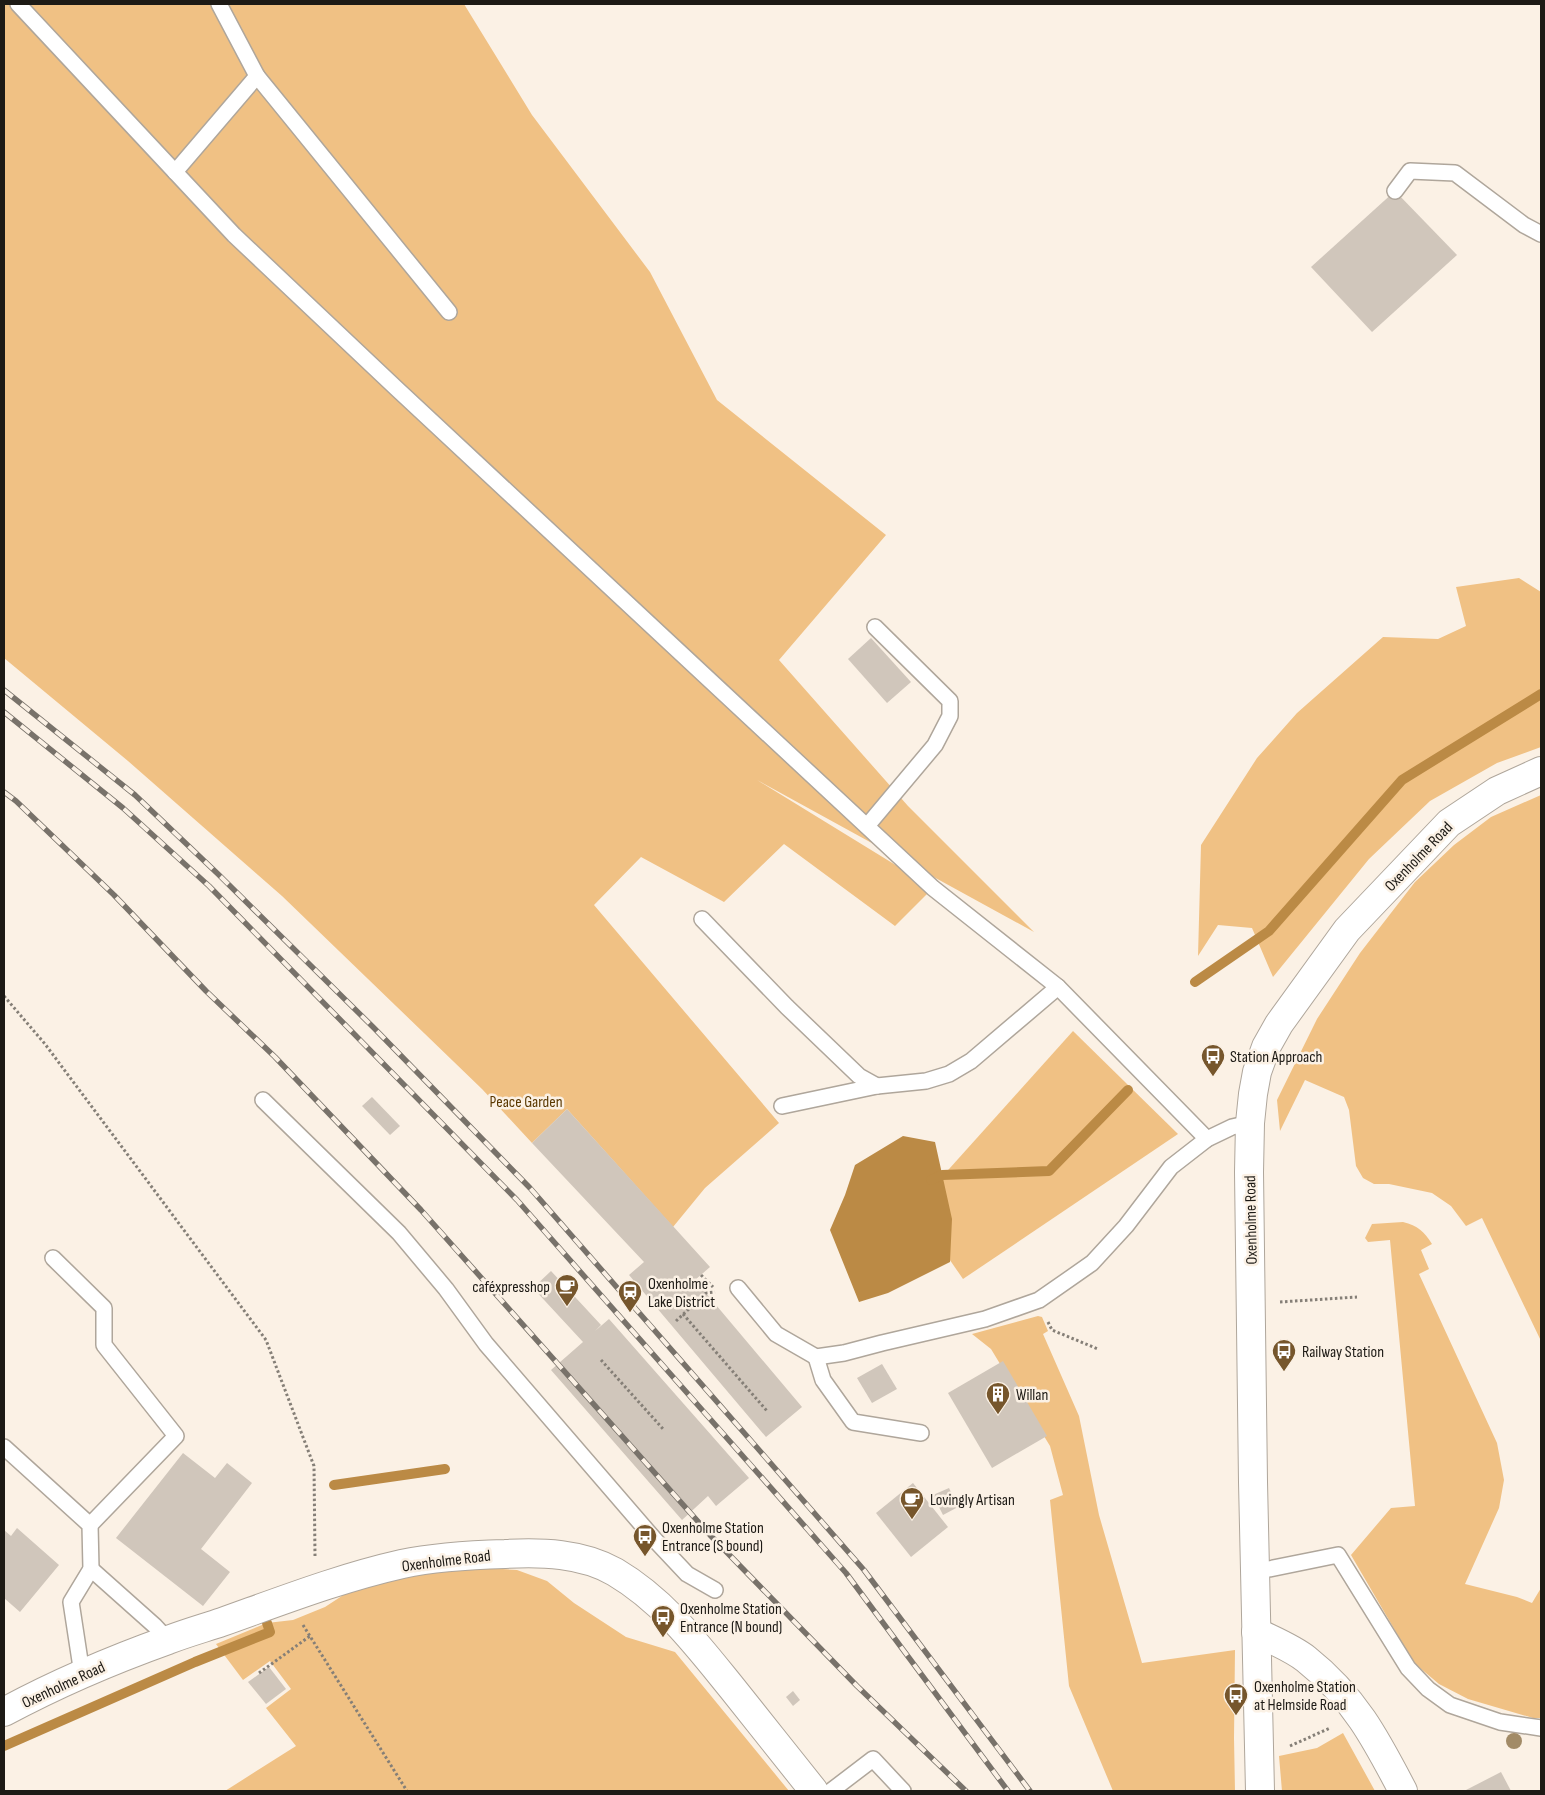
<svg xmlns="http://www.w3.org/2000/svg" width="1545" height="1795" viewBox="0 0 1545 1795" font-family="'Sofia Sans Condensed',sans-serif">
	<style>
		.green { fill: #f0c184 }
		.water { fill: #bb8a45 }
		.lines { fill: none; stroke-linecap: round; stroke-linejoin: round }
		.stream { stroke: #bb8a45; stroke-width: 10 }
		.building { fill: #d0c6bb }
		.service-casing { stroke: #afa69b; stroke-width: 18 }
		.minor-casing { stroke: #afa69b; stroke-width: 30 }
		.secondary-casing { stroke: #afa69b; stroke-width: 30 }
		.path { stroke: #857f77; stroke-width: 3; stroke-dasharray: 2.5 2.5; stroke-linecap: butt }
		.service { stroke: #fff; stroke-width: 15 }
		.minor { stroke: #fff; stroke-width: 28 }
		.secondary { stroke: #fff; stroke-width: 28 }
		.rail-casing { stroke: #78726a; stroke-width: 5.5 }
		.rail { stroke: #fbf1e5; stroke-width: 4; stroke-dasharray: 11; stroke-linecap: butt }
		.tree { fill: #a28b67 }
		.labels { text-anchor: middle; stroke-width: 5; stroke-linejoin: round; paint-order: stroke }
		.street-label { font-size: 16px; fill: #1d1a15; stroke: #fbf1e5 }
		.poi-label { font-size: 16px; fill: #1d1a15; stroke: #fbf1e5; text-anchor: start }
		.park-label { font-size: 16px; fill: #5a3800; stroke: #fbf1e5 }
	</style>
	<rect width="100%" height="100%" fill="#fbf1e5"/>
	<g class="green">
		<path d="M4 4H464L532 115 650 272 717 400 886 535 779 660 908 806 1034 932 757 780 933 888 895 926 784 844 724 902 641 857 594 905 779 1123 705 1188 673 1227 567 1109 532 1143 482 1089 282 896 128 761 4 658Z"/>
		<path d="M1519 578 1541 592V747L1497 763 1430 801 1369 859 1273 977 1252 928 1218 925 1198 956 1201 845 1257 758 1297 713 1383 637 1438 639 1466 626 1456 587Z"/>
		<path d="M1541 795V1341L1482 1218 1466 1226 1451 1206 1432 1193 1389 1184H1374L1363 1178 1356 1166 1349 1110 1344 1097 1305 1080 1280 1131 1277 1100 1317 1019 1360 953 1415 882 1454 845 1491 817Z"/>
		<path d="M1073 1031 1178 1134 963 1279 914 1208Z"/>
		<path d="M1403 1222C1418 1226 1424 1231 1432 1244L1421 1250 1429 1269 1419 1274 1497 1443 1504 1480 1499 1508 1465 1584 1517 1597 1532 1603 1541 1588V1718H1533L1468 1699 1439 1684 1414 1663 1351 1555 1391 1508 1415 1506 1390 1240 1368 1242 1365 1238 1372 1224Z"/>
		<path d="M1038 1316 1042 1317 1048 1331 1043 1334 1079 1416 1099 1515 1142 1663 1235 1650 1234 1738 1235 1791H1113L1069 1686 1050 1500 1063 1495 1050 1446 991 1349 972 1334Z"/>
		<path d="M471 1567 517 1570 547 1581 574 1603 626 1637 675 1652 789 1791H225L296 1746 266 1708 291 1689 270 1661 243 1680 216 1644 267 1623 293 1620 325 1607 348 1592 384 1579Z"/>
		<path d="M1343 1733 1375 1791H1282L1279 1756 1317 1748Z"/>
	</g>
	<path class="water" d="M903 1136 935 1142 952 1219 950 1262 888 1293 859 1302 830 1230 845 1195 855 1165Z"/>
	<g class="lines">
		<g class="stream">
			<path d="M1195 982 1269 931 1402 780 1541 694"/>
			<path d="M931 1180 942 1175 1049 1171 1128 1090"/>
			<path d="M334 1485 445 1469"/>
			<path d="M4 1746 195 1662 270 1632 267 1623"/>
		</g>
	</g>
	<g class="building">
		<path d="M1395 191 1457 255 1372 332 1311 267Z"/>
		<path d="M871 638 911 682 887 703 848 659Z"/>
		<path d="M372 1097 400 1126 390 1135 362 1106Z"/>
		<path d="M567 1109 710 1267 695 1280 802 1407 766 1437 629 1275 644 1262 532 1143Z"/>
		<path d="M551 1271 601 1325 595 1331 609 1319 749 1478 716 1506 708 1496 682 1520 551 1370 583 1342 533 1288Z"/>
		<path d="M1003 1361 1047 1436 992 1468 948 1393Z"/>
		<path d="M882 1364 897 1389 872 1403 857 1378Z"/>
		<path d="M183 1453 215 1478 227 1463 252 1483 201 1549 230 1572 203 1606 116 1538Z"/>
		<path d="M913 1483 948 1527 911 1557 876 1513Z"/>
		<path d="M949 1488 958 1507 943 1515 933 1495Z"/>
		<path d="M17 1528 59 1565 20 1612 4 1598V1530L11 1536Z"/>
		<path d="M269 1667 286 1689 266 1704 248 1682Z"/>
		<path d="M793 1691 800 1700 793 1706 786 1697Z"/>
		<path d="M1501 1772 1511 1791H1467L1466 1790Z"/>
	</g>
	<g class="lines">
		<g class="service-casing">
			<g id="service">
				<path d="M18 4 234 235 396 388 933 888 1058 987 1207 1139"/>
				<path d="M257 76 449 312"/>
				<path d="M175 172 257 76 219 4"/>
				<path d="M1395 191 1410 171 1455 173 1524 225 1541 234"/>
				<path d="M867 826 935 745 950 716V701L875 627"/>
				<path d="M702 919 787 1007 859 1076 877 1086"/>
				<path d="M263 1100 399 1233 446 1289 486 1344 655 1540 687 1574 715 1590"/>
				<path d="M782 1106 877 1086 926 1081 949 1074 971 1061 1058 987"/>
				<path d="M53 1258 104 1308V1345L176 1436 90 1525"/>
				<path d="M738 1288 776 1334 816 1357 844 1353 882 1343 985 1319 1039 1300 1092 1263 1126 1226 1171 1167 1207 1139 1232 1127 1250 1123"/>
				<path d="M816 1357 823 1380 853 1422 921 1433"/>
				<path d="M4 1447 90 1525 91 1569 71 1602 82 1674"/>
				<path d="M91 1569 155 1626 168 1640"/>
				<path d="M1254 1572 1338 1555 1408 1668 1428 1689 1450 1705 1500 1722 1541 1728"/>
				<path d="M831 1791 873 1759 903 1791"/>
			</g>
		</g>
		<g class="minor-casing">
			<path id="minor" d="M1256 1632C1272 1640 1292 1648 1306 1659 1354 1697 1376 1739 1403 1791"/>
		</g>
		<g class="secondary-casing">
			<g id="secondary">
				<path d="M4 1712C56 1684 112 1660 168 1640 186 1633 204 1628 222 1622 281 1601 340 1578 402 1564 435 1557 470 1555 505 1554 541 1552 582 1553 615 1572 664 1601 697 1645 732 1688 759 1722 787 1757 814 1791"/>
				<path d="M1260 1791 1253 1482 1249 1172 1250 1123 1253 1094 1257 1072 1266 1047 1279 1024 1347 930 1449 823 1497 791 1541 771"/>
			</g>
		</g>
		<g class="path">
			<path d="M4 996 45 1044 266 1340 314 1466 315 1556"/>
			<path d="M701 1275 713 1287"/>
			<path d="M1280 1302 1357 1297"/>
			<path d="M683 1314 767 1411"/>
			<path d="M676 1321 706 1293 715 1292"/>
			<path d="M1048 1322 1052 1330 1098 1349"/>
			<path d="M601 1360 664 1430"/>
			<path d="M303 1625 407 1791"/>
			<path d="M259 1673 310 1636"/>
			<path d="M1290 1746 1330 1728"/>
		</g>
		<use href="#service" class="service"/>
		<use href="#minor" class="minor"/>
		<use href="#secondary" class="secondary"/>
		<g class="rail-casing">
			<g id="rail">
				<path d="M4 690 135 795 218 874 374 1028 530 1188 864 1570 1030 1791"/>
				<path d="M4 712 123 808 209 886 517 1200 846 1573 1008 1791"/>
				<path d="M4 792 16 801 114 895 206 991 275 1057 421 1210 710 1535 857 1686 966 1791"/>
			</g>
		</g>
		<use href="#rail" class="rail"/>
	</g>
	<circle class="tree" cx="1514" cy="1741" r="8"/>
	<defs>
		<g id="bus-pin" transform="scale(1.25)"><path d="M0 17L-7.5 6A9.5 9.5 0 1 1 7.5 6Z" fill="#76562c" stroke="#fbf1e5"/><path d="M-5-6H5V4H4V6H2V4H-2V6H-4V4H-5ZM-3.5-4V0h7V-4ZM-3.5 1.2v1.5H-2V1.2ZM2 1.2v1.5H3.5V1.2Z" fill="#fff"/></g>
		<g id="cafe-pin" transform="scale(1.25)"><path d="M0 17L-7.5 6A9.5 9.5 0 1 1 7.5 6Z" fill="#76562c" stroke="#fbf1e5"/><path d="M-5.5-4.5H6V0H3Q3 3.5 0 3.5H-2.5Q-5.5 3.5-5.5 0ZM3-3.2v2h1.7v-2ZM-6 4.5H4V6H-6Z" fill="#fff"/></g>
		<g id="station-pin" transform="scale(1.25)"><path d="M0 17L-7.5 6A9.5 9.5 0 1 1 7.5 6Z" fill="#76562c" stroke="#fbf1e5"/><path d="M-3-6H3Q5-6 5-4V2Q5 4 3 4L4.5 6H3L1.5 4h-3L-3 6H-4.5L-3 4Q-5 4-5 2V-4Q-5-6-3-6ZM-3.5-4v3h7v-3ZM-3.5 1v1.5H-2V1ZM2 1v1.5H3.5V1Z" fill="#fff"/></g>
		<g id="building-pin" transform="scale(1.25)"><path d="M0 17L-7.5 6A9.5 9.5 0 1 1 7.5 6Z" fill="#76562c" stroke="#fbf1e5"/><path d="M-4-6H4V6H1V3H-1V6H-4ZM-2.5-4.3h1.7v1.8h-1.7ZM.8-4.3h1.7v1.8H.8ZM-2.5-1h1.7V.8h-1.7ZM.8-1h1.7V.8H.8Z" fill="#fff"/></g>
	</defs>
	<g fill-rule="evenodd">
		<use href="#bus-pin" x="1213" y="1056"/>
		<use href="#cafe-pin" x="567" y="1286"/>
		<use href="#station-pin" x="630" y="1292"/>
		<use href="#bus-pin" x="1284" y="1351"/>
		<use href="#building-pin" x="998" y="1394"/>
		<use href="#cafe-pin" x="912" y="1499"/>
		<use href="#bus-pin" x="645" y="1536"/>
		<use href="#bus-pin" x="663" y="1617"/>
		<use href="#bus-pin" x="1236" y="1695"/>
	</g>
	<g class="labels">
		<g class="street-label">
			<text transform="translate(1418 856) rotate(-46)" y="6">Oxenholme Road</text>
			<text transform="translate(1250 1220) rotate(-91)" y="6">Oxenholme Road</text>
			<text transform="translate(446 1560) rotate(-7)" y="6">Oxenholme Road</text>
			<text transform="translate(63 1684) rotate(-25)" y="6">Oxenholme Road</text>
		</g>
		<g class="poi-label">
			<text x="1230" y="1062">Station Approach</text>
			<text x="648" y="1289">Oxenholme<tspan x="648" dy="18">Lake District</tspan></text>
			<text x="550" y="1292" text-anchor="end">caféxpresshop</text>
			<text x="1302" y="1357">Railway Station</text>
			<text x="1016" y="1400">Willan</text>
			<text x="930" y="1505">Lovingly Artisan</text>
			<text x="662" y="1533">Oxenholme Station<tspan x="662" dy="18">Entrance (S bound)</tspan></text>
			<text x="680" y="1614">Oxenholme Station<tspan x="680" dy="18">Entrance (N bound)</tspan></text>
			<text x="1254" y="1692">Oxenholme Station<tspan x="1254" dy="18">at Helmside Road</tspan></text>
		</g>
		<g class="park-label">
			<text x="526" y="1107">Peace Garden</text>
		</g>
	</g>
	<rect width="1545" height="1795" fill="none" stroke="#1d1a15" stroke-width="10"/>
</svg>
